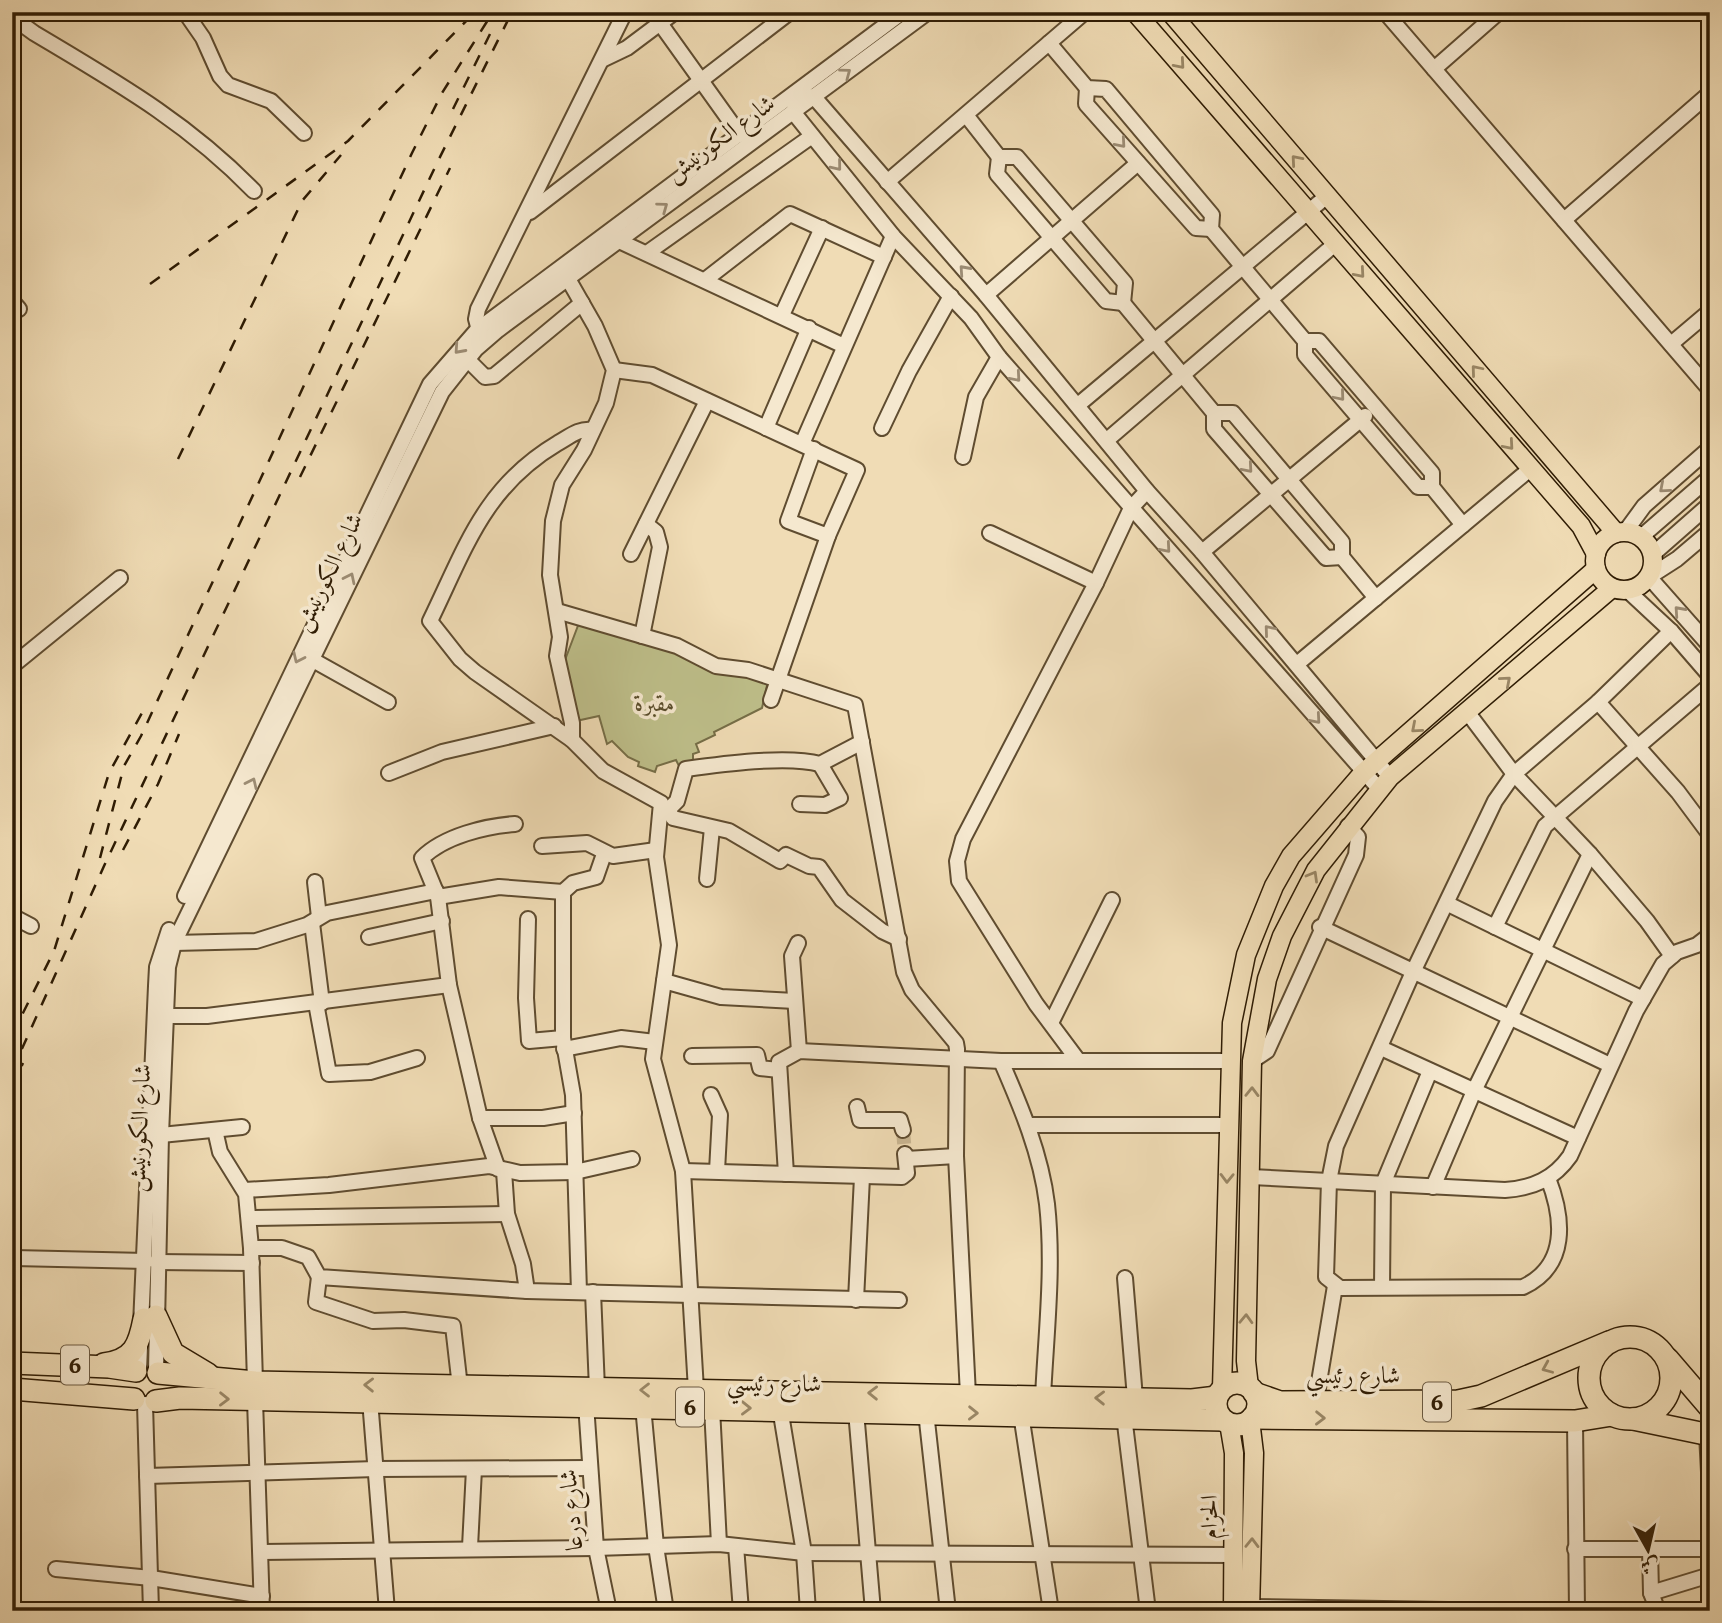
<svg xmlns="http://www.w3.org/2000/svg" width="1722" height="1623" viewBox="0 0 1722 1623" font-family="Vollkorn,Amiri,serif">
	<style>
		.green { fill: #bebf8a; stroke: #766e47; stroke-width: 2 }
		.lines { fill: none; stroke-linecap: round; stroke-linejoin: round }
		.minor-tunnel { stroke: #c9b692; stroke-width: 14; stroke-dasharray: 14 7; stroke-linecap: butt }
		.minor-casing { stroke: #5f4c30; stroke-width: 18 }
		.major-casing { stroke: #2f1c04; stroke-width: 21 }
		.highway-casing { stroke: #2f1c04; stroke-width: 24 }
		.minor { stroke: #f5e8cf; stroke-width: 14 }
		.major { stroke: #f0dcb5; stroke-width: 18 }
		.highway { stroke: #f0dcb5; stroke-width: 21 }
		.rail { stroke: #2f1c04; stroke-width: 2.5; stroke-dasharray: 12 12; stroke-linecap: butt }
		.oneway { stroke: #998665 }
		.oneway2 { stroke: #9c8c74 }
		.labels { text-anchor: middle; stroke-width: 7; stroke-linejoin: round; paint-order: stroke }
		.shield { fill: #f5e8cf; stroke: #6a5941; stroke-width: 2 }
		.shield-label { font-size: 23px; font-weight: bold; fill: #2f1c04 }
		.street-label { font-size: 24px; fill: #2f1c04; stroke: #f5e8cf }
		.park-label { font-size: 24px; font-style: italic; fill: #5a4d2c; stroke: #f5e8cf }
	</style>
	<rect width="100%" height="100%" fill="#f0dcb5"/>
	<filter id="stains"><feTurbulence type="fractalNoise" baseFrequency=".00286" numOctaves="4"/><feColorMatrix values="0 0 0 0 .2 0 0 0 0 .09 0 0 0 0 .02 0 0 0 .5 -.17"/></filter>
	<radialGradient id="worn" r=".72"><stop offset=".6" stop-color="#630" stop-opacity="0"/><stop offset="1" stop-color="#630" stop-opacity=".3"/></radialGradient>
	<path class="green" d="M579 623 768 681 762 708 714 732 715 735 696 744 699 752 693 754V761L679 766 676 760 657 766 655 772 638 766 639 762 628 757 612 741 607 744 599 716 576 721 565 660Z"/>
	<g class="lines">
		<path class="minor-tunnel" d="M903 1130 905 1154"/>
		<g class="minor-casing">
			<g id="minor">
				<path d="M185 12 203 38 220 76 228 85 271 101 304 133"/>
				<path d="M652 12 740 135"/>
				<path d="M1385 12 1710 390"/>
				<path d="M12 17 34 33C116 82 187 122 254 191"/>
				<path d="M1049 43 1087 88 1106 89 1212 215 1211 229 1305 341V355L1418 487H1432"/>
				<path d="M604 59 627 48 675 12"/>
				<path d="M1434 69 1499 12"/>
				<path d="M1087 88 1086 104 1196 228 1211 229"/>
				<path d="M966 115 999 157"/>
				<path d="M999 157H1017L1125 283 1123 303 1106 301 997 174Z"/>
				<path d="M887 182 1085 12"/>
				<path d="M530 212 790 12"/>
				<path d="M1564 220 1710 93"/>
				<path d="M617 240 844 346"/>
				<path d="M647 253 812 136"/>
				<path d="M567 277 595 326 614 370 606 403 584 450 562 485 553 521 550 575 560 637 557 656 572 723V740"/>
				<path d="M705 280 790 214 884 257"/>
				<path d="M986 295 1138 163"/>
				<path d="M12 301 19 309"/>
				<path d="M1123 303 1214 413V429L1326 558 1342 557"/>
				<path d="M782 315 822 228"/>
				<path d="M480 334 476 319 478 309 625 12"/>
				<path d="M1305 341H1319L1432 473V487L1463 525"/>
				<path d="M1671 344 1710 311"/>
				<path d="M467 359 485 377 494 376 582 303"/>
				<path d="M614 370 652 375 857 470 828 536 771 700"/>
				<path d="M1078 405 1327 196"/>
				<path d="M1214 413H1233L1342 542V557L1376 598"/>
				<path d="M766 428 809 328"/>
				<path d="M882 428 909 371 951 296"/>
				<path d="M592 430C579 428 569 437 558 443 484 487 466 547 430 621L460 659 475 672 572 740 603 771 661 803 656 857 669 945 653 1059 683 1171 696 1390"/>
				<path d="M1107 440 1335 244"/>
				<path d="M802 444 893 236"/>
				<path d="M814 449 788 521 828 536"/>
				<path d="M963 457 976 397 999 357"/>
				<path d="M1625 532 1644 506 1710 448"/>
				<path d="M990 533 1096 583"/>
				<path d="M1641 537 1710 477"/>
				<path d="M1202 552 1365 416"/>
				<path d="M631 554 707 401"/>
				<path d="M1652 555 1710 504"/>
				<path d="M1649 577 1710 646"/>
				<path d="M1649 577 1677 559 1710 531"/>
				<path d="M1627 590 1671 631 1710 676"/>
				<path d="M557 611 677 646 716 666 748 670 855 705 904 972 912 990 956 1043 957 1049 956 1156 968 1395"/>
				<path d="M642 636 660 547 656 532 646 524"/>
				<path d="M311 659 388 702"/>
				<path d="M1297 664 1530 469"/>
				<path d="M12 666 120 578"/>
				<path d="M1598 702 1678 792 1710 835"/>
				<path d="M1468 713 1514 774 1590 854 1647 921 1672 956"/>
				<path d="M389 773 442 752 554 726"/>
				<path d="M1380 790 999 357 971 318 893 236 794 113 796 93 814 97 986 295 1147 491 1202 552 1390 777"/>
				<path d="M800 804 825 805 840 798 820 764"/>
				<path d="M661 810H668L677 801 686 769C722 764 787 755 820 764L862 742"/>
				<path d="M668 810 673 818 729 831 780 861 786 855 809 866 819 867 842 900 882 931 899 939"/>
				<path d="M542 846 587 843 613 856 656 850"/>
				<path d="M707 879 712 828"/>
				<path d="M315 882 319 917"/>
				<path d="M185 896 430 384 477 330 903 12"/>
				<path d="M438 897 499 887 563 892"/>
				<path d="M1448 904 1643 999"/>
				<path d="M12 916 31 926"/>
				<path d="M528 919 526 998 529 1041 563 1038"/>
				<path d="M312 923 322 1003"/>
				<path d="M1320 927 1610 1065"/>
				<path d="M1495 927 1545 826 1710 685"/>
				<path d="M369 937 442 921"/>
				<path d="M174 943 256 941 307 925 327 913 436 891"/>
				<path d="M798 943 792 956 799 1051"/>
				<path d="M664 981 721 997 795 1001"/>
				<path d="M316 1003 329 1074 370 1072 417 1058"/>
				<path d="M166 1016H207L449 985"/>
				<path d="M1051 1023 1112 900"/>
				<path d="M1381 1048 1578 1138"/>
				<path d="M564 1049 621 1038 655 1042"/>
				<path d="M692 1056 757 1055 760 1068 779 1070"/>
				<path d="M1077 1059 1036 1004 959 881 957 861 963 839 1096 583 1131 508 1147 491"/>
				<path d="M1001 1061C1021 1107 1041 1154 1047 1204 1054 1267 1046 1334 1043 1397"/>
				<path d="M1252 1061 1267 1051 1356 855 1358 837 1348 826"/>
				<path d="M711 1095 720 1115 717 1171"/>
				<path d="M857 1107 860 1120H900L903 1130"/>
				<path d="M480 1118H543L574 1113"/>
				<path d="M1029 1125H1228"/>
				<path d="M215 1130 220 1152 246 1194 251 1248 255 1382"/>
				<path d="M161 1135 242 1127"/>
				<path d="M906 1159 956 1156"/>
				<path d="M498 1169 480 1118 449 985 438 897 422 858C444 836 486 826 515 824"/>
				<path d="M504 1171 507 1214 523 1264 527 1291"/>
				<path d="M683 1171 902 1177 907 1173 905 1154"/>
				<path d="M786 1174 779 1062 799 1051 1001 1061H1230"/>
				<path d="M1251 1177 1505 1190C1533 1188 1554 1179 1570 1156L1636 1011 1663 964 1677 952 1697 945 1710 935"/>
				<path d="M1548 1178C1564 1219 1568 1266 1523 1287L1340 1288 1326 1277 1329 1181 1336 1146 1413 972 1495 801 1514 774 1598 702 1671 631"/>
				<path d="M1433 1187 1474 1091 1590 854"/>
				<path d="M245 1190 329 1185 489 1166 520 1173 575 1172 632 1159"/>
				<path d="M249 1218 507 1214"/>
				<path d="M251 1248H282L308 1257 319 1277 527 1291 899 1300"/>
				<path d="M14 1258 146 1261"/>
				<path d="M157 1262 252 1263"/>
				<path d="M319 1277 316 1302 373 1321 404 1320 453 1326 460 1387"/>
				<path d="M1125 1278 1135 1398"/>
				<path d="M1382 1287 1383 1184 1430 1071"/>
				<path d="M579 1292 573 1095 563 1038V892L573 883 596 877 604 854"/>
				<path d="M593 1292 597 1389"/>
				<path d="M856 1300 862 1177"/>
				<path d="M139 1370 156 986 157 967 169 930"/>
				<path d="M156 1371 161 1135 168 967 174 943 442 392 476 349 498 330 928 12"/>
				<path d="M255 1400 262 1611"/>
				<path d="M370 1400 387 1611"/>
				<path d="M1316 1400 1335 1286"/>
				<path d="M145 1404 151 1611"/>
				<path d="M586 1404 596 1548 609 1611"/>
				<path d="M643 1406 656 1546 666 1611"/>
				<path d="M712 1408 719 1544"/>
				<path d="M780 1408 804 1553 808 1611"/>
				<path d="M856 1411 873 1611"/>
				<path d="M926 1412 948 1611"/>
				<path d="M1021 1414 1051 1611"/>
				<path d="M1124 1416 1148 1611"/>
				<path d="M1575 1421 1577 1611"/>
				<path d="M1707 1434 1710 1491"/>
				<path d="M147 1476 376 1469 589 1468"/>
				<path d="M736 1546 741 1611"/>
				<path d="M470 1547 474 1469"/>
				<path d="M1575 1549H1710"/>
				<path d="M1650 1549 1651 1593 1658 1611"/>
				<path d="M262 1552 596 1548 719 1544 804 1553 1233 1555"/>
				<path d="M56 1569 151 1578 262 1596"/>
				<path d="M1651 1593 1710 1575"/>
				<path d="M1250 1607 1513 1611"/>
			</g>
		</g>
		<g class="major-casing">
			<g id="major">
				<path d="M1135 12 1581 526 1596 554"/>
				<path d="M1170 12 1616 533"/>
				<circle cx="1624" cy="561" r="29"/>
				<path d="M1249 1387 1246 1361 1252 1061 1267 979 1282 936 1316 870 1390 777 1612 588"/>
				<path d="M1222 1389 1232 1023 1246 955 1274 886 1291 856 1363 773 1596 569"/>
				<path d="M1229 1423 1234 1453 1233 1611"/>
				<path d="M1250 1611 1254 1453 1250 1420"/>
			</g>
		</g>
		<g class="highway-casing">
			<g id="highway">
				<path d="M156 1316 173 1353 208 1374"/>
				<circle cx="1630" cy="1378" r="41"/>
				<path d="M1668 1359 1710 1408"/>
				<path d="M12 1363 109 1367 136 1371"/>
				<path d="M104 1364C134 1360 139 1345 144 1319"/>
				<path d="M158 1373 255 1382 1192 1400 1217 1397"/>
				<circle cx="1237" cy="1404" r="21"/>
				<path d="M12 1389 134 1399"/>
				<path d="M1254 1393 1280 1402 1458 1401 1481 1396 1609 1342"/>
				<path d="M156 1401 180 1398 1223 1420"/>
				<path d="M1252 1418 1575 1421 1612 1415"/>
				<path d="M1633 1419 1710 1435"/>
			</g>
		</g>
		<use href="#minor" class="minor"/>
		<use href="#major" class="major"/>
		<use href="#highway" class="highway"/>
		<g class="rail">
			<path d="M453 109 490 34"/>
			<path d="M150 284 348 141 475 12"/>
			<path d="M178 459 302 201 341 155"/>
			<path d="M300 477 450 168"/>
			<path d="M123 850 158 784 179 734"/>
			<path d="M100 858 124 766 141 736 412 153 442 93 493 12"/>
			<path d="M12 1035 54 951 109 773 143 711"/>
			<path d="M12 1071 104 866 437 163 512 12"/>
			<path d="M12 1088 23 1063"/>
		</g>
	</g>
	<defs><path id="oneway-chevron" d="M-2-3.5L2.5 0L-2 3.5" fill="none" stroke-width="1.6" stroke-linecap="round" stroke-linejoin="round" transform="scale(1.75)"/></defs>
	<g class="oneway">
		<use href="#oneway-chevron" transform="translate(1180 64) rotate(49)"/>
		<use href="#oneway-chevron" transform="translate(1296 160) rotate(-131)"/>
		<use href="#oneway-chevron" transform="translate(1360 273) rotate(49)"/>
		<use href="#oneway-chevron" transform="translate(1476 370) rotate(-130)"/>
		<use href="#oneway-chevron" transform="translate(1509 445) rotate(49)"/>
		<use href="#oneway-chevron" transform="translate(1506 681) rotate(-41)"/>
		<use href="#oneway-chevron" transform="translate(1416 728) rotate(139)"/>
		<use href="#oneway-chevron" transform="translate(1313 876) rotate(-60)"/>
		<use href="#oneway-chevron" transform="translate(1252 1092) rotate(-89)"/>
		<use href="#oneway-chevron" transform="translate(1227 1178) rotate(91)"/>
		<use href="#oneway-chevron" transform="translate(1246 1319) rotate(-88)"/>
		<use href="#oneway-chevron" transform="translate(1547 1368) rotate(157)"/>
		<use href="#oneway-chevron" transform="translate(369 1385) rotate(-179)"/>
		<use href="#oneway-chevron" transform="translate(645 1390) rotate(-180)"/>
		<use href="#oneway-chevron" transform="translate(873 1393) rotate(-179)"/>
		<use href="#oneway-chevron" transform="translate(1100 1398) rotate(-179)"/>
		<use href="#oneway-chevron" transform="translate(224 1399) rotate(1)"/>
		<use href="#oneway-chevron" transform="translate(746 1408) rotate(1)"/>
		<use href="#oneway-chevron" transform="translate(973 1413) rotate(1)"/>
		<use href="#oneway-chevron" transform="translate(1320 1418) rotate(1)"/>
		<use href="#oneway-chevron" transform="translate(1252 1543) rotate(-89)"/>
	</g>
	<g class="oneway2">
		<use href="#oneway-chevron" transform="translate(846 73) rotate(-37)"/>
		<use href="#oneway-chevron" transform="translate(1121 143) rotate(49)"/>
		<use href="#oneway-chevron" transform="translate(837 166) rotate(51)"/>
		<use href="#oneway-chevron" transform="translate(663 207) rotate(-36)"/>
		<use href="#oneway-chevron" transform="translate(964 270) rotate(-132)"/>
		<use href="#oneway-chevron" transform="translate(459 349) rotate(132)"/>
		<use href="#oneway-chevron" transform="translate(1016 377) rotate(49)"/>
		<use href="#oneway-chevron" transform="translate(1340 396) rotate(50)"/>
		<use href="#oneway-chevron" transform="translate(1248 468) rotate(49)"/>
		<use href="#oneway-chevron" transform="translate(1664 488) rotate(139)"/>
		<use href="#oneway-chevron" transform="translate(1166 548) rotate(49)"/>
		<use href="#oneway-chevron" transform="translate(350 578) rotate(-64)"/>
		<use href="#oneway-chevron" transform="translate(1679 611) rotate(-132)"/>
		<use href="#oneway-chevron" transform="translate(1269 630) rotate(-130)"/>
		<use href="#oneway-chevron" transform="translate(298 658) rotate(115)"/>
		<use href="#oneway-chevron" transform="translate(1316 719) rotate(49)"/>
		<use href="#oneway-chevron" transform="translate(252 783) rotate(-65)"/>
	</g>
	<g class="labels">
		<g class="shield">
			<rect x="61" y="1345.5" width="28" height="39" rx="5"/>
			<rect x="1423" y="1382.5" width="28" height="39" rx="5"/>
			<rect x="676" y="1387.5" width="28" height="39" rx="5"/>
		</g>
		<g class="shield-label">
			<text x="75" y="1373">6</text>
			<text x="1437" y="1410">6</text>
			<text x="690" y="1415">6</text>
		</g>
		<g class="street-label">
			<text transform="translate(720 138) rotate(-36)" y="8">شارع الكورنيش</text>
			<text transform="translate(328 572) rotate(-64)" y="8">شارع الكورنيش</text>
			<text transform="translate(139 1128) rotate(-87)" y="8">شارع الكورنيش</text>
			<text x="1353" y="1383">شارع رئيسي</text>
			<text transform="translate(774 1383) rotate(1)" y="8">شارع رئيسي</text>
			<text transform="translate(571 1510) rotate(-95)" y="8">شارع درعا</text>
			<text transform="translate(1209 1517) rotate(-90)" y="8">الحزام</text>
		</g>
		<g class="park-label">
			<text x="655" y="711">مقبرة</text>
		</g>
	</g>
	<rect width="1722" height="1623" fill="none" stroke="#f0dcb5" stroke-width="42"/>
	<rect x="14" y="14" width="1694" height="1595" fill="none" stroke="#2f1c04" stroke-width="3.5"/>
	<rect x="21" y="21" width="1680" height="1581" fill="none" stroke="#2f1c04" stroke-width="2"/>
	<g transform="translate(1648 1550) rotate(172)" stroke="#f5e8cf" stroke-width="5" paint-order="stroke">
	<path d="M0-5L12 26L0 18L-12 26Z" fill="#2f1c04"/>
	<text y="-10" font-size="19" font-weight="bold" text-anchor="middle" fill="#2f1c04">ش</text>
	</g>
	<rect width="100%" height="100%" filter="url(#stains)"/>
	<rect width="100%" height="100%" fill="url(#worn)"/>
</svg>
